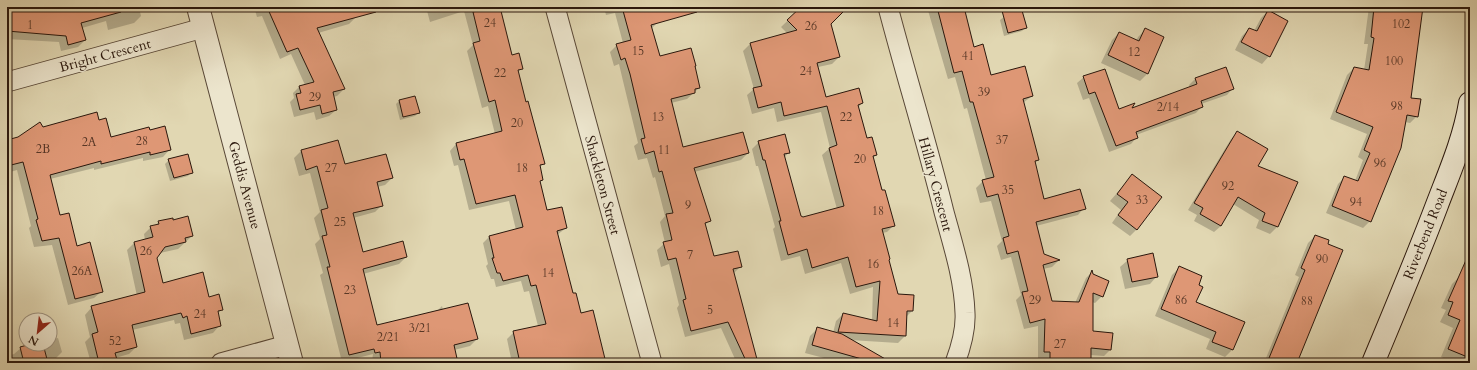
<svg xmlns="http://www.w3.org/2000/svg" width="1477" height="370" viewBox="0 0 1477 370" font-family="Cardo,serif">
	<style>
		.shadow { fill: #0003 }
		.building { fill: #de9775; stroke: #2a170c }
		.lines { fill: none; stroke-linecap: round; stroke-linejoin: round }
		.minor-casing { stroke: #584736; stroke-width: 21 }
		.tertiary-casing { stroke: #584736; stroke-width: 24 }
		.secondary-casing { stroke: #2a170c; stroke-width: 24 }
		.minor { stroke: #ece5cd; stroke-width: 19 }
		.tertiary { stroke: #ece5cd; stroke-width: 22 }
		.secondary { stroke: #ece5cd; stroke-width: 22 }
		.labels { text-anchor: middle; stroke-width: 3; stroke-linejoin: round; paint-order: stroke }
		.number-label { font-size: 12px; fill: #573726 }
		.street-label { font-size: 14px; fill: #2a170c; stroke: #ece5cd }
	</style>
	<rect width="100%" height="100%" fill="#e1d7b2"/>
	<filter id="stains"><feTurbulence type="fractalNoise" baseFrequency=".005" numOctaves="4"/><feColorMatrix values="0 0 0 0 .2 0 0 0 0 .09 0 0 0 0 .02 0 0 0 .5 -.17"/></filter>
	<radialGradient id="worn" r=".72"><stop offset=".6" stop-color="#630" stop-opacity="0"/><stop offset="1" stop-color="#630" stop-opacity=".3"/></radialGradient>
	<g class="shadow">
		<path d="M7 7H139L141 16 134 23 108 30 106 21 82 28 85 40 78 47 61 51 59 42 7 39Z"/>
		<path d="M254 7H353L356 17 349 24 318 33 344 89 337 96 333 97 336 110 329 116 316 120 314 112 294 117 290 102 294 98 293 93 299 87 305 85 291 54 280 59 262 16 257 17Z"/>
		<path d="M426 7H498L511 56 522 68 517 73 544 163 539 168 542 179 539 183 547 212 566 228 557 235 573 295 605 363H512L507 339 514 332 538 326 529 291 524 292 521 281 496 287 494 279H491L486 266 488 264 483 243 489 237 516 230 509 201 469 210 458 165 454 166 450 151 456 144 495 134 488 106 482 108 467 51 473 45 464 11 430 22Z"/>
		<path d="M604 7H655L658 22 651 29 659 57 699 88 687 99 671 103 682 148 748 153 741 160 694 172 709 221 705 225 714 257 741 266 734 273 757 363H725L735 359 721 328 685 337 677 308 679 305 669 264 661 267 657 250 665 243 660 222 665 216 655 177 653 178 647 158 638 160 634 146 638 143 623 81 619 64 614 66 610 52 617 45 623 43 615 13 606 15Z"/>
		<path d="M802 7H838L830 23 839 57 832 64 818 67 825 98 862 103 858 108 866 139 876 155 873 158 881 192 894 225 887 232 882 233 897 295 912 311 906 317 905 336 898 343 850 340 890 363H843L805 353 810 336 817 329 833 333 836 321 843 314 872 321 873 287 850 294 841 263 805 274 800 256 781 261 773 229 775 227 758 166H756L752 149 759 142 789 152 784 158 800 217 803 218 837 209 822 155 830 148 821 112 777 122 774 108 752 114 747 95 754 89 743 51 750 44 788 34 781 27Z"/>
		<path d="M927 7H961L973 48 990 77 1032 96 1023 103 1038 160 1034 164 1044 200 1084 208 1078 215 1036 226 1044 254 1058 261 1052 267 1043 269 1052 302 1075 303 1086 278 1091 273 1102 296 1095 303 1092 302V332L1110 350 1104 356 1090 355V363H1044V358H1038V326L1024 329 1016 300 1021 295 1011 257 1001 260 997 246 1002 241 991 201 980 203 976 188 983 181 986 180 967 108 964 109 955 77 948 79Z"/>
		<path d="M1369 7H1422L1410 98 1417 116 1410 123 1405 122 1370 221 1363 228 1326 213 1338 184 1345 177 1355 181 1363 160 1358 157 1367 134 1330 119 1347 75 1354 68 1364 70 1368 44H1364Z"/>
		<path d="M1268 11 1269 56 1262 64 1235 50 1242 36 1249 29 1254 31 1261 18Z"/>
		<path d="M1004 17 1025 28 1022 31 1004 36 1000 20Z"/>
		<path d="M1145 30 1163 38 1147 74 1140 81 1101 63 1112 40 1119 33 1136 41 1138 37Z"/>
		<path d="M1225 68 1233 88 1227 95 1201 104 1202 106 1196 113 1136 135 1137 137 1131 144 1109 152 1089 98 1083 100 1077 83 1084 77 1118 111 1130 110 1190 88 1189 85 1195 79Z"/>
		<path d="M400 100 418 113 415 116 400 120 396 104Z"/>
		<path d="M98 121 110 139 170 149 163 157 143 161V158L94 170V168L50 179 59 216 102 291 94 298 68 305 52 245 34 247 29 228 31 226 17 170 7 173V141L18 138 42 128Z"/>
		<path d="M1238 132 1257 166 1297 183 1277 227 1270 234 1256 228 1259 220 1233 204 1221 226 1214 232 1194 221 1197 215 1188 210 1231 139Z"/>
		<path d="M337 141 344 165 392 178 385 185 377 187 382 205 375 212 353 218 362 253 406 257 399 264 363 274 376 326 436 312 442 306 443 310 477 339 470 346 454 350 457 363H428L430 347 372 361 373 354 342 362 320 275 323 273 315 244 320 239 314 218 320 212 310 173 299 176 294 158 301 151Z"/>
		<path d="M169 160 191 172 188 176 170 181 165 164Z"/>
		<path d="M1132 176 1137 229 1130 236 1112 223 1121 210 1110 201Z"/>
		<path d="M172 221 192 236 178 249 160 253 156 258 162 284 209 298 222 309 217 314 220 325 213 333 184 340 180 323 175 324 174 320 132 330 136 347 129 354 115 358V363H91L85 342 90 337 85 315 92 307 137 296 127 250 134 243 145 240 144 234 151 227 155 226 159 222Z"/>
		<path d="M1315 236 1296 363H1264L1299 277 1295 275 1308 243Z"/>
		<path d="M1128 260 1157 276 1150 284 1125 289 1120 267Z"/>
		<path d="M1180 267 1197 285 1195 302 1232 350 1225 357 1206 349 1210 339 1155 316 1172 275Z"/>
		<path d="M1460 276 1470 281V363H1453V362L1441 357 1453 328 1440 322 1446 310 1441 308 1452 284Z"/>
		<path d="M58 338 62 352 55 359 46 361 47 363H7V356L14 354 21 348 35 344H50V340Z"/>
	</g>
	<g class="building">
		<path d="M7 7H121V12L81 23 86 40 68 45 66 36 7 31Z"/>
		<path d="M267 7H376V12L317 28 345 89 333 92 337 110 322 114 320 105 300 110 296 94 301 93 299 86 314 82 298 48 287 52Z"/>
		<path d="M494 7H500L512 55 519 53 523 69 518 70 526 102 528 101 545 164 540 165 543 180 540 181 547 210 562 207 567 228 557 231 573 293H576L581 313 593 310 606 363H550L549 359 534 363H520L513 331 546 324 536 285 531 286 528 275 503 281 500 273H497L492 258H494L489 236 523 227 515 195 476 204 464 159 460 160 456 143 502 131 495 100 489 102 473 43 480 41 473 12Z"/>
		<path d="M622 7H696L697 12 651 25 660 56 691 48 696 66H695L700 88 695 89V93L671 99 683 147 743 132 749 153 694 168 711 221 705 223 714 256 738 251 742 267 733 269 758 363H747L728 322 691 331 683 300 686 299 676 258 668 260 663 242 672 240 666 214 673 213 662 171 659 172 654 151 645 154 641 139 645 138 630 74 625 58 621 60 616 44 631 40Z"/>
		<path d="M801 7H848L831 24 840 57 817 63 826 97 859 88 863 103 858 105 867 138 872 137 877 155 873 156 882 190H885L895 226 882 229 890 259 889 260 898 294 914 295 913 311H907L906 336 838 332 843 313 877 321 880 281 856 287 848 257 812 268 807 249 788 255 779 221H781L765 160H763L758 141 785 134 790 153 784 154 801 216 803 217 844 206 829 148 837 145 827 106 784 116 781 102 758 108 753 88 762 86 750 43 797 30 787 20Z"/>
		<path d="M937 7H964L974 47 983 44 991 75 1025 66 1033 96 1023 99 1039 160 1035 161 1044 199 1080 189 1086 209 1036 222 1044 254 1060 260 1043 265 1052 301 1079 302 1092 270 1093 274 1109 281 1103 297 1093 293V331L1113 333 1111 350 1091 348V363H1050V352H1044L1045 319 1030 323 1022 292 1028 291 1018 251 1007 254 1003 238 1009 236 998 194 987 197 982 180 994 177 973 102H970L962 71 954 73Z"/>
		<path d="M1001 7H1021L1027 28 1008 33Z"/>
		<path d="M1374 7H1423L1411 98 1421 99 1418 117 1407 115 1401 148 1371 222 1332 206 1344 176 1358 181 1370 153 1364 150 1373 127 1336 112 1354 67 1369 70 1374 38 1371 37Z"/>
		<path d="M1268 10 1288 21 1270 57 1241 42 1249 28 1257 31Z"/>
		<path d="M1145 28 1164 37 1148 74 1108 55 1119 32 1139 41Z"/>
		<path d="M1226 67 1234 89 1201 101 1203 107 1136 132 1138 138 1116 146 1095 92 1089 94 1083 76 1105 69 1119 109 1135 103 1132 108 1197 84 1195 78Z"/>
		<path d="M415 96 420 113 403 117 399 100Z"/>
		<path d="M97 112 99 120 106 118 111 137 149 127 150 130 165 126 171 150 150 155V152L101 164V161L50 175 60 215 69 213 77 246 90 242 103 292 75 299 59 238 42 241 36 220 38 219 23 162 7 166V140L18 137 40 122 43 127Z"/>
		<path d="M1237 131 1268 149 1258 166 1298 182 1278 227 1262 221 1265 213 1238 197 1221 226 1200 214 1203 208 1194 203Z"/>
		<path d="M338 140 345 164 386 154 393 178 377 182 383 206 353 213 363 252 403 241 407 257 363 269 377 325 468 303 478 339 454 345 458 363H381L380 352 375 353 374 349 349 355 327 267H330L322 236 327 235 321 210 328 208 317 166 306 170 301 150Z"/>
		<path d="M188 154 193 173 174 178 168 159Z"/>
		<path d="M1132 174 1162 197 1137 230 1118 215 1128 202 1117 194Z"/>
		<path d="M188 216 193 236 185 238 186 242 165 247 157 258 163 283 203 272 209 297 219 294 223 310 218 311 221 326 191 334 187 316 183 318 181 313 132 325 137 347 115 353 118 363H99L92 334 98 332 91 306 145 292 134 242 153 237 150 226 159 224 158 221 173 218V220Z"/>
		<path d="M1315 235 1329 240 1328 244 1343 250 1297 363H1267L1305 270 1301 268Z"/>
		<path d="M1470 251V358L1448 349 1460 320 1448 315 1453 302 1448 301Z"/>
		<path d="M1153 253 1158 277 1132 282 1127 259Z"/>
		<path d="M1179 266 1202 276 1199 285 1203 287 1196 302 1245 322 1233 350 1212 342 1216 332 1161 309Z"/>
		<path d="M817 327 842 334 887 360 886 363H876L812 345Z"/>
		<path d="M31 344H43L48 363H24L20 347Z"/>
	</g>
	<g class="lines">
		<g class="minor-casing">
			<g id="minor">
				<path d="M555 7 652 363"/>
				<path d="M888 7C906 76 927 143 944 212 953 245 964 279 965 313 966 330 961 347 955 363"/>
				<path d="M7 82 203 28"/>
				<path d="M221 363 287 345"/>
			</g>
		</g>
		<g class="tertiary-casing">
			<path id="tertiary" d="M198 7 292 363"/>
		</g>
		<g class="secondary-casing">
			<path id="secondary" d="M1373 363C1395 310 1417 258 1437 205 1450 171 1464 139 1470 103"/>
		</g>
		<use href="#minor" class="minor"/>
		<use href="#tertiary" class="tertiary"/>
		<use href="#secondary" class="secondary"/>
	</g>
	<g class="labels">
		<g class="number-label">
			<text x="490" y="27">24</text>
			<text x="1401" y="28">102</text>
			<text x="30" y="29">1</text>
			<text x="811" y="30">26</text>
			<text x="638" y="55">15</text>
			<text x="1134" y="56">12</text>
			<text x="968" y="60">41</text>
			<text x="1394" y="65">100</text>
			<text x="806" y="75">24</text>
			<text x="500" y="77">22</text>
			<text x="984" y="96">39</text>
			<text x="315" y="101">29</text>
			<text x="1397" y="110">98</text>
			<text x="1168" y="111">2/14</text>
			<text x="658" y="121">13</text>
			<text x="846" y="121">22</text>
			<text x="517" y="127">20</text>
			<text x="1002" y="144">37</text>
			<text x="142" y="145">28</text>
			<text x="89" y="146">2A</text>
			<text x="43" y="153">2B</text>
			<text x="664" y="154">11</text>
			<text x="860" y="163">20</text>
			<text x="1380" y="167">96</text>
			<text x="331" y="172">27</text>
			<text x="522" y="172">18</text>
			<text x="1228" y="190">92</text>
			<text x="1008" y="194">35</text>
			<text x="1142" y="204">33</text>
			<text x="1356" y="206">94</text>
			<text x="688" y="209">9</text>
			<text x="878" y="215">18</text>
			<text x="340" y="226">25</text>
			<text x="146" y="255">26</text>
			<text x="690" y="259">7</text>
			<text x="1322" y="263">90</text>
			<text x="873" y="268">16</text>
			<text x="82" y="275">26A</text>
			<text x="548" y="277">14</text>
			<text x="350" y="294">23</text>
			<text x="1035" y="304">29</text>
			<text x="1181" y="304">86</text>
			<text x="1307" y="305">88</text>
			<text x="710" y="314">5</text>
			<text x="200" y="318">24</text>
			<text x="893" y="327">14</text>
			<text x="420" y="332">3/21</text>
			<text x="388" y="341">2/21</text>
			<text x="115" y="345">52</text>
			<text x="1060" y="348">27</text>
		</g>
		<g class="street-label">
			<text transform="translate(105 55) rotate(-15)" y="5">Bright Crescent</text>
			<text transform="translate(936 184) rotate(75)" y="5">Hillary Crescent</text>
			<text transform="translate(245 185) rotate(75)" y="5">Geddis Avenue</text>
			<text transform="translate(603 185) rotate(75)" y="5">Shackleton Street</text>
			<text transform="translate(1425 234) rotate(-68)" y="5">Riverbend Road</text>
		</g>
	</g>
	<rect width="1477" height="370" fill="none" stroke="#e1d7b2" stroke-width="24"/>
	<rect x="8" y="8" width="1461" height="354" fill="none" stroke="#2a170c" stroke-width="2"/>
	<rect x="12" y="12" width="1453" height="346" fill="none" stroke="#2a170c"/>
	<g transform="translate(38 332) rotate(208)"><circle r="19" fill="#ece5cd" stroke="#9e9380"/>
	<path d="M0-3L7 15L0 10L-7 15Z" fill="#8f2418"/>
	<text y="-6" font-size="11" font-weight="bold" text-anchor="middle" fill="#2a170c">N</text>
	</g>
	<rect width="100%" height="100%" filter="url(#stains)"/>
	<rect width="100%" height="100%" fill="url(#worn)"/>
</svg>
